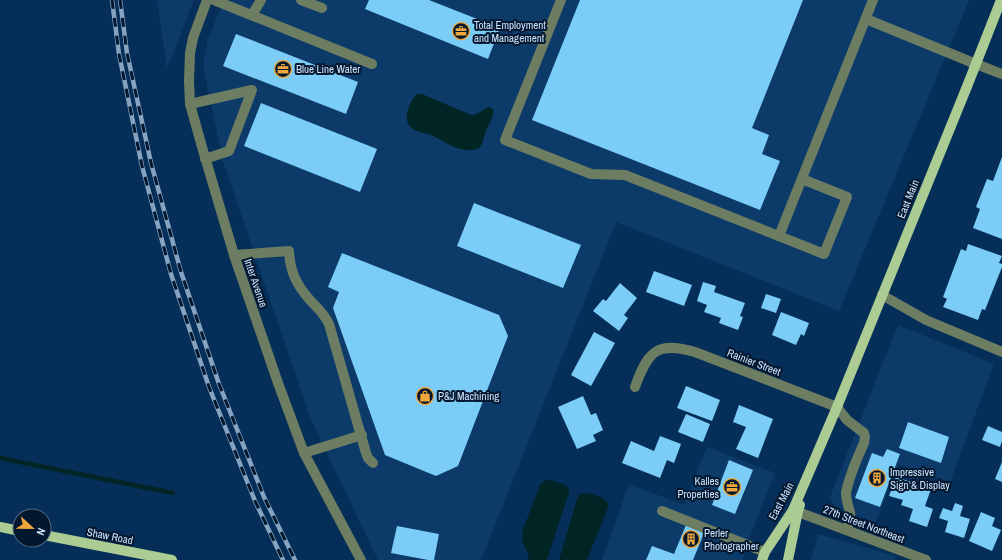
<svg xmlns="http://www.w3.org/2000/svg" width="1002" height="560" viewBox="0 0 1002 560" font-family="'Archivo Narrow',sans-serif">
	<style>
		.built { fill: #0d3b69 }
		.water { fill: #012424 }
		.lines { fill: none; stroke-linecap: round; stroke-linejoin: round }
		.stream { stroke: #012424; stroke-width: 4.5 }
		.building { fill: #7bcdf7 }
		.minor { stroke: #6d7d62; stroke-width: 10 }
		.major { stroke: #abcc93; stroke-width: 10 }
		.rail-casing { stroke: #86a3c2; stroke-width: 4.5 }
		.rail { stroke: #03172e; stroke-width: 3; stroke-dasharray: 9; stroke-linecap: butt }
		.labels { text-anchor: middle; stroke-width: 4; stroke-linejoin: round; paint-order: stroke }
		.poi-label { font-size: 11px; fill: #cde3fd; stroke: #03172e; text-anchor: start }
		.street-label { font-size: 11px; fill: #cde3fd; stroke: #03172e }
	</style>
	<rect width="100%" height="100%" fill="#052f58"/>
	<g class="built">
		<path d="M157 0H194L167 68Z"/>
		<path d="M224 0H969L839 311 616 222 481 560H378L311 420 223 161 203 65 208 39Z"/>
		<path d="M898 325 994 364 950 482 899 464 875 523 837 507 832 502 830 497Z"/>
		<path d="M707 447 775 473 749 539 743 560H602L629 484 684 505Z"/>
		<path d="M818 534 895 556 894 560H811Z"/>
	</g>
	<g class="water">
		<path d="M417 94H422L471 115C478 115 483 109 489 107L493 109C494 120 488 124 485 134 483 138 483 143 481 146 479 149 476 149 473 150 458 152 446 142 433 136 427 133 419 133 413 129 401 121 409 102 417 94Z"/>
		<path d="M545 480C554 481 561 482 569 488V492L547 560H528L529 556 522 541V532L540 485Z"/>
		<path d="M585 493C594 495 604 496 609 505L587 560H559L577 499 580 494Z"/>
	</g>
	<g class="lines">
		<path class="stream" d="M0 458 173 493"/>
	</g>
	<g class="building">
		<path d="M369 0H429L500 28 488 59 365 9Z"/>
		<path d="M580 0H803L752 128 769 135 762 154 780 161 760 210 532 120Z"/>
		<path d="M236 34 358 82 346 114 223 66Z"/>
		<path d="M261 103 377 149 360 192 244 146Z"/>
		<path d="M1002 157V239L973 228 980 209 976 207 987 179 993 181Z"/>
		<path d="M474 203 581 245 563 288 457 246Z"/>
		<path d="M968 244 1002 256 999 263 1002 264V267L985 310 982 309 978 320 943 307 947 299 943 297 961 249 966 251Z"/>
		<path d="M342 253 499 315 508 336 458 466 436 476 385 455 333 308 339 292 328 287Z"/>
		<path d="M654 271 692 285 684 306 646 292Z"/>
		<path d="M703 282 716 286 714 292 745 303 740 316 743 317 738 330 719 323 721 318 704 312 707 305 697 301Z"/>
		<path d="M620 283 637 298 624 315 628 318 619 331 593 311 603 299 606 301Z"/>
		<path d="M766 294 781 299 776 313 761 308Z"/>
		<path d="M781 312 809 323 804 336 801 334 796 345 772 335Z"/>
		<path d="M594 332 615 343 591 386 571 375Z"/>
		<path d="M686 386 720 400 712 421 677 408Z"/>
		<path d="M583 396 591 415 596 413 603 430 593 435 596 441 577 449 558 407Z"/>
		<path d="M739 405 773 419 758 458 736 449 746 427 733 422Z"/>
		<path d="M686 414 710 424 703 442 678 432Z"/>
		<path d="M908 422 949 437 941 463 899 448Z"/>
		<path d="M988 426 1002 432V441L1000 447 982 440Z"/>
		<path d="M660 436 681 444 674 463 667 460 660 478 622 463 631 441 654 451Z"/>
		<path d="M887 449 900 454 880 507 855 498 872 453 883 457Z"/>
		<path d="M729 460 753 470 735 514 712 505Z"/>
		<path d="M1002 462V482L995 479Z"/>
		<path d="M896 477 931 489 925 506 933 509 927 527 909 521 913 509 901 505 903 500 889 496Z"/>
		<path d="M955 503 963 506 960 516 970 519 964 538 945 532 948 521 939 518 943 508 952 511Z"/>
		<path d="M981 512 995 518 992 526 1001 530 992 551 969 541Z"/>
		<path d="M686 525 704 533 693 560H646L652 546 674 554Z"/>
		<path d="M397 526 439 534 434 560H428L391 553Z"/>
	</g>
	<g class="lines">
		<g class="minor">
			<path d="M207 0 193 38 190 53 189 81 190 104 202 147 234 255 278 383 304 453 361 560"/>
			<path d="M214 0 372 64"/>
			<path d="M301 0 322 8"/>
			<path d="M561 0 505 140 591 174 625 175 824 254 847 197 802 179"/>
			<path d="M252 15 261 0"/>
			<path d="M866 19 976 64 1002 74"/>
			<path d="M190 104 252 90 229 151 205 159"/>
			<path d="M779 236 873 0"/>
			<path d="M234 255 289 251C290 271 296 284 309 299 318 309 323 312 329 324L366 453 368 458 373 463"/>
			<path d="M882 295 926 320 1002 352"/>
			<path d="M635 387C648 351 657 341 695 352L837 407 847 420 864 433 865 437 864 443C857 459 849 476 846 493 846 500 848 505 850 512 851 518 849 524 847 530"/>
			<path d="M304 453 362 435"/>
			<path d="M793 510 926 560"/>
			<path d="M662 511 765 552"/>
		</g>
		<g class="major">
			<path d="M0 527 20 531"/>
			<path d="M44 535 172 560"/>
			<path d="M762 560 765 552 793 510 837 407 968 84 1001 0"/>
			<path d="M788 560 798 511 800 505"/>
		</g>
		<g class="rail-casing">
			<g id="rail">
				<path d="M112 0 119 54 142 166 171 274 209 387 255 501 283 560"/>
				<path d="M120 0 127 53 151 163 181 272 219 384 264 497 295 560"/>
			</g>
		</g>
		<use href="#rail" class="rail"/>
	</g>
	<defs>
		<g id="office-ring" transform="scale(0.9)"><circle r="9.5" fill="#03172e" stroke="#efa73d" stroke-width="1.5"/><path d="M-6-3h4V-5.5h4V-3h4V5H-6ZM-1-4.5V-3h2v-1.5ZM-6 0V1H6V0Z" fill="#efa73d"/></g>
		<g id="shop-ring" transform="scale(0.9)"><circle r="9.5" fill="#03172e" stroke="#efa73d" stroke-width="1.5"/><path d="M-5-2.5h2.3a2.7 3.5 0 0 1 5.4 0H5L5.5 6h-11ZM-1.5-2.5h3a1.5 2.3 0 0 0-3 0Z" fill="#efa73d"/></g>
		<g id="building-ring" transform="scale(0.9)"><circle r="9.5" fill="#03172e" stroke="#efa73d" stroke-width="1.5"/><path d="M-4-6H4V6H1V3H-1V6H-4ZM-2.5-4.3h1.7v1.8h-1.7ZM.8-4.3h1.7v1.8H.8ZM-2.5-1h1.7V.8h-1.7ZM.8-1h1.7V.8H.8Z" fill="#efa73d"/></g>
	</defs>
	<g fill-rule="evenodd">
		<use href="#office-ring" x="461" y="31"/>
		<use href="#office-ring" x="283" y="69"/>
		<use href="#shop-ring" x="425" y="396"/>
		<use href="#building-ring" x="877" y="478"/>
		<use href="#office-ring" x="732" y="487"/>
		<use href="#building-ring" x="691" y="539"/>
	</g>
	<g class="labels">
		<g class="poi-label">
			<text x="474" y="29">Total Employment<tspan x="474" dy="13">and Management</tspan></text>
			<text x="296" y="73">Blue Line Water</text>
			<text x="438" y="400">P&amp;J Machining</text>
			<text x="890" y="476">Impressive<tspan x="890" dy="13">Sign &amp; Display</tspan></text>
			<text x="719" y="485" text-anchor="end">Kalles<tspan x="719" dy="13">Properties</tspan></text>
			<text x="704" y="537">Perler<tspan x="704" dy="13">Photographer</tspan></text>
		</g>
		<g class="street-label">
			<text transform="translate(908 199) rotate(-68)" y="4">East Main</text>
			<text transform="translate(256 283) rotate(71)" y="4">Inter Avenue</text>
			<text transform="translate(754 362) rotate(21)" y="4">Rainier Street</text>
			<text transform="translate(781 501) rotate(-62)" y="4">East Main</text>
			<text transform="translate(864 524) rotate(21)" y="4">27th Street Northeast</text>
			<text transform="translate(110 536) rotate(11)" y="4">Shaw Road</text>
		</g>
	</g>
	<g transform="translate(32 528) rotate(112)"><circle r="19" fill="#03172e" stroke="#546981"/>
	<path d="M0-3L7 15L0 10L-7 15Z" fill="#efa73d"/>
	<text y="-6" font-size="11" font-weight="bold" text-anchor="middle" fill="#cde3fd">N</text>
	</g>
</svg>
